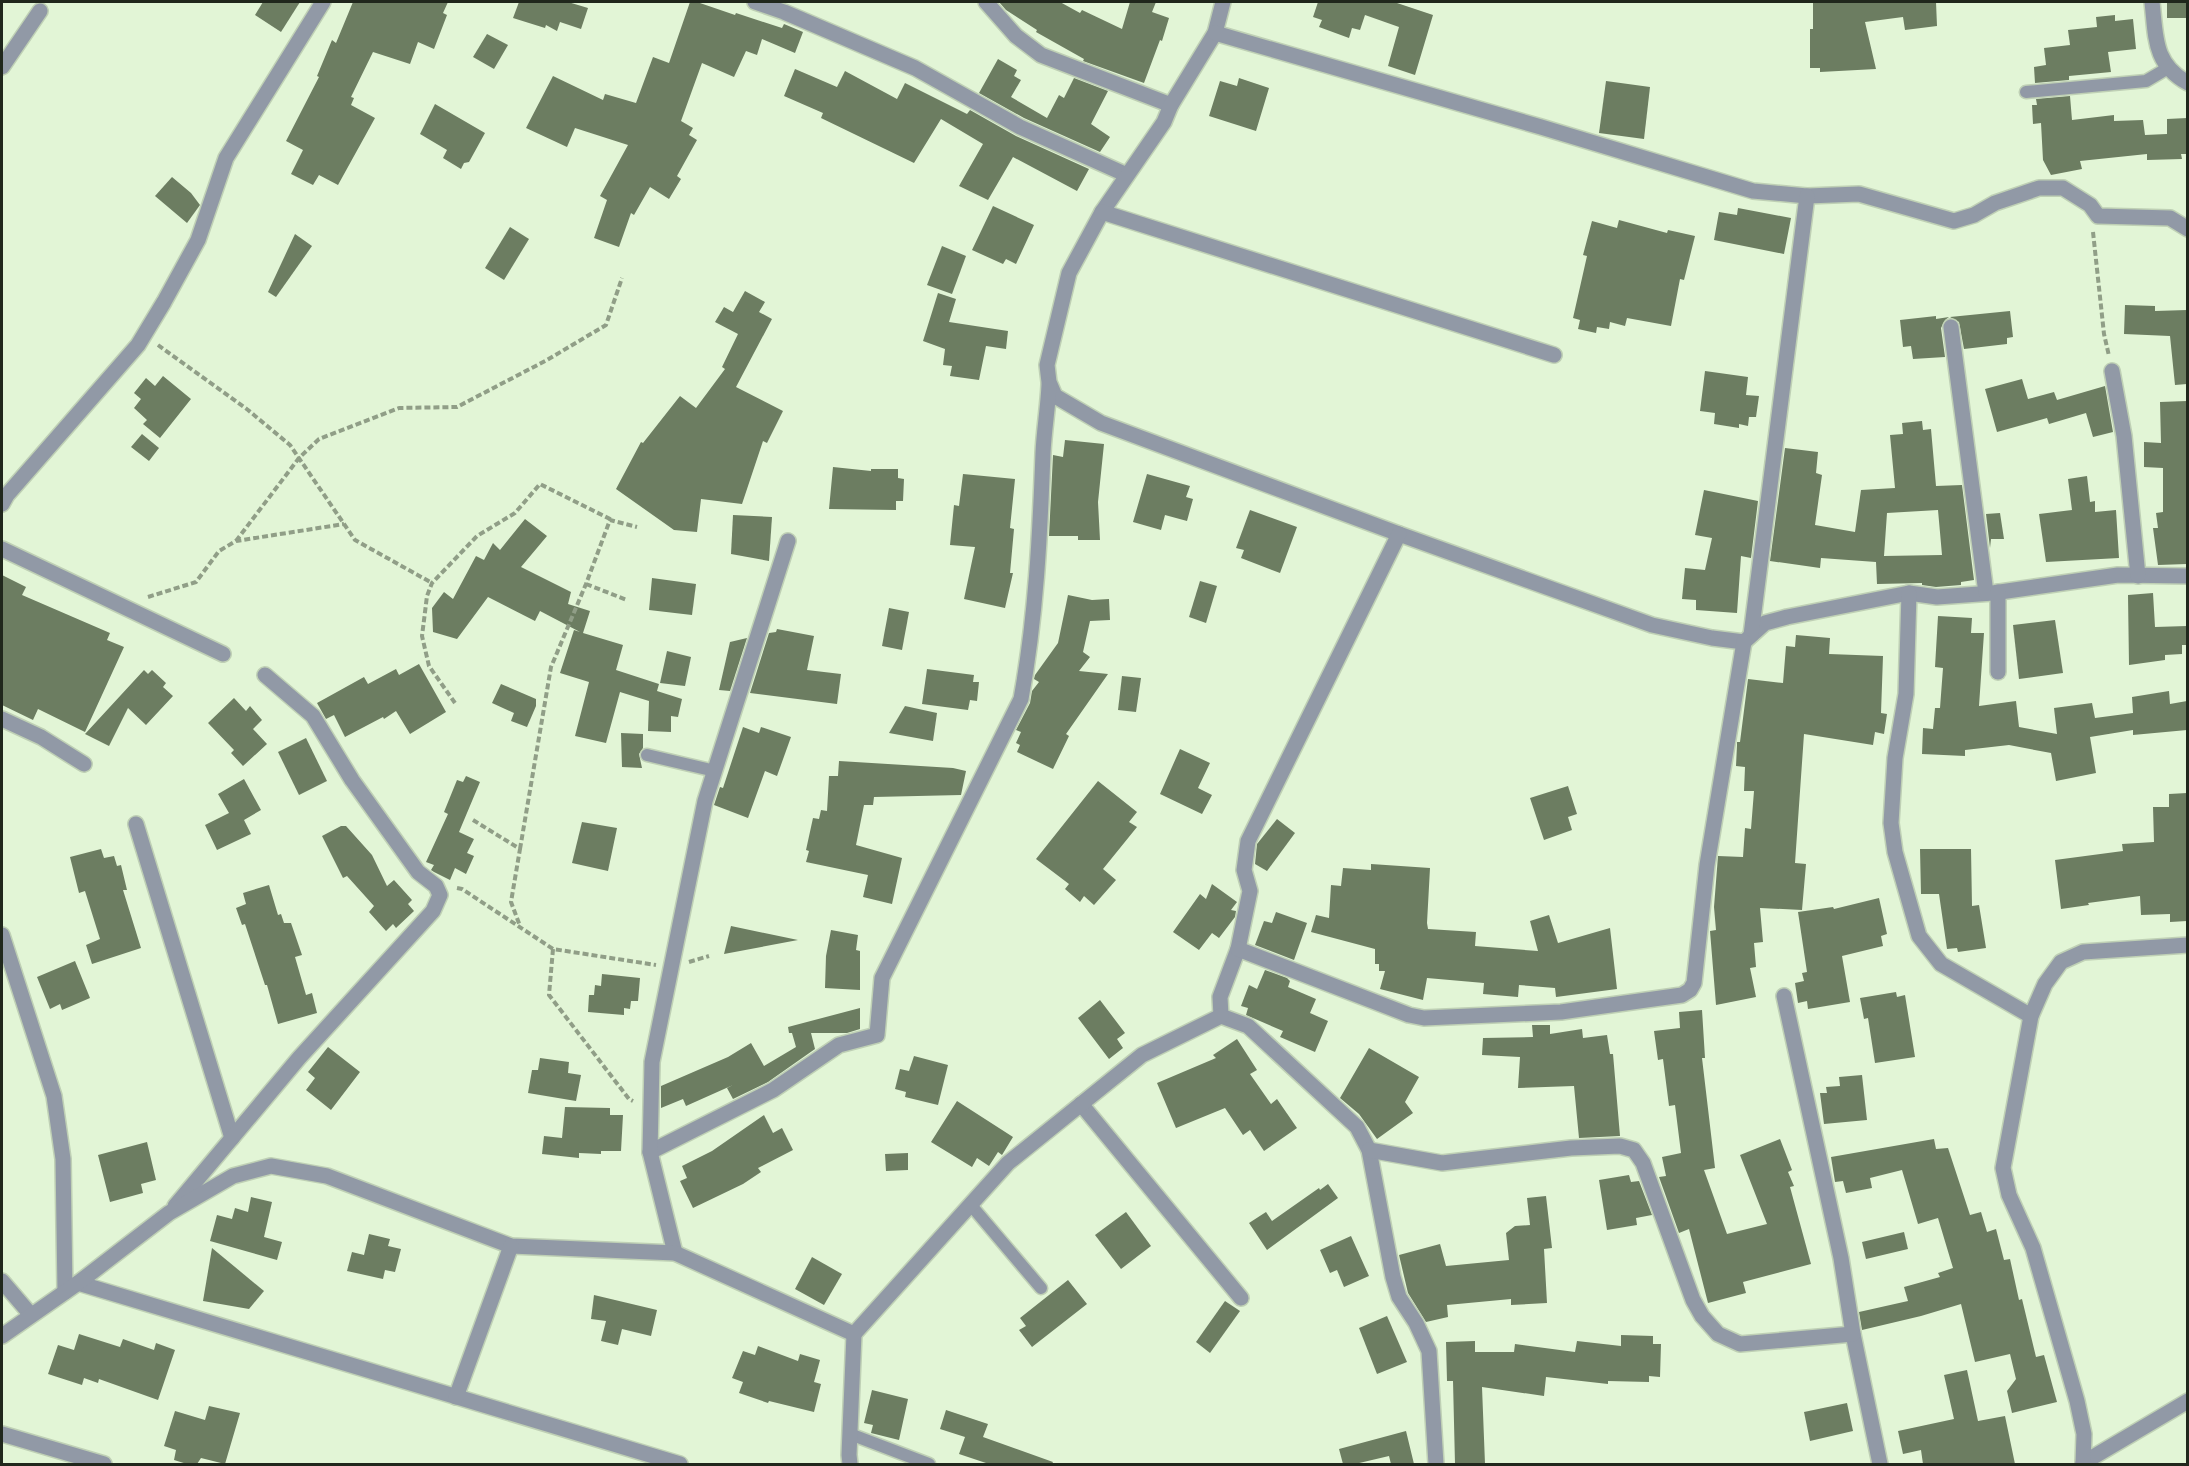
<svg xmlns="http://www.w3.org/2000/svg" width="2189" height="1466" viewBox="0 0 2189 1466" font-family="Mulish,sans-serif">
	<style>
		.building { fill: #6c7d61; fill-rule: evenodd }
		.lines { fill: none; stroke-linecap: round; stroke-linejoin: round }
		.service-casing { stroke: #bfd0b5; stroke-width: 15 }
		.minor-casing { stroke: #bfd0b5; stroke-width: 18 }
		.path { stroke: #909e87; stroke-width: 4; stroke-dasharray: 6 3; stroke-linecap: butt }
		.service { stroke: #9199a6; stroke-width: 12 }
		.minor { stroke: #9199a6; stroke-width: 15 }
	</style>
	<rect width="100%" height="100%" fill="#e2f5d6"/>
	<g class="building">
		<path d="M263 2H300L281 32 255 15Z"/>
		<path d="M353 2H448L443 13 447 15 434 49 418 42 410 64 373 52 351 97 354 98 351 105 375 118 338 185 319 175 313 185 291 174 303 150 286 141 319 77 317 76 332 40 336 43Z"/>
		<path d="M519 2H568L588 8 581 29 560 22 557 31 546 25 545 28 513 18Z"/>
		<path d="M690 2H697L735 15 736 13 782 28 784 24 803 32 795 53 762 39 757 55 746 51 734 77 702 63 681 121 693 128 689 135 697 140 677 176 681 179 669 199 650 187 634 215 631 213 619 247 594 238 607 200 600 196 628 145 575 128 567 147 526 128 553 76 603 100 605 94 636 103 653 57 669 63Z"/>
		<path d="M999 2H1060L1080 13 1082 10 1122 29 1130 2H1156L1152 12 1169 18 1162 41 1160 40 1144 83 1083 61 1084 59 1036 32 1037 30 1006 10Z"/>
		<path d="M1318 2H1394L1433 15 1415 75 1388 66 1399 27 1365 15 1360 30 1352 28 1349 38 1319 27 1322 20 1313 17Z"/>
		<path d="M1813 2H1936L1937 26 1905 30 1903 17 1865 22 1876 69 1820 72V68H1810V29H1813Z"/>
		<rect x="2167" y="2" width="20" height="16"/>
		<path d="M2115 15V21L2133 19 2136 49 2108 52 2111 72 2069 76V80L2035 83 2034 67 2046 65 2044 48 2070 45 2068 30 2097 27 2096 17Z"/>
		<path d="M487 34 508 45 494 69 473 57Z"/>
		<path d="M998 59 1017 70 1014 76 1021 80 1011 97 1047 118 1059 95 1064 98 1074 78 1108 91 1091 124 1110 137 1100 152 1024 118 979 93Z"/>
		<path d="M795 69 837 87 845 71 897 99 905 83 967 114 970 110 1016 136 1089 169 1077 191 1013 157 988 200 959 186 983 144 941 119 914 163 821 118 823 113 784 96Z"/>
		<path d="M1239 78 1269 88 1256 131 1209 116 1220 81 1237 86Z"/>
		<path d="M1606 81 1650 87 1644 139 1599 133Z"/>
		<path d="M2070 96 2072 120 2114 115V121L2143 120 2145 135 2167 134V119L2187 118V154H2181L2182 159 2147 160V154L2080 161 2082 169 2051 175 2043 160 2041 123 2033 124 2032 105H2037L2036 99Z"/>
		<path d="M435 104 485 133 469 162 464 163 461 169 443 158 447 150 420 134Z"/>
		<path d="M172 177 191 193 200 205 187 223 155 196Z"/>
		<path d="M993 206 1034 225 1016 264 1006 259 1003 264 972 250Z"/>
		<path d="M1738 208 1791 218 1784 254 1714 240 1719 212 1737 215Z"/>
		<path d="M1619 220 1667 233 1668 230 1695 236 1684 280 1680 279 1671 326 1627 318 1625 326 1610 322 1609 329 1597 327 1596 333 1578 329 1580 320 1573 318 1587 256 1583 255 1592 221 1617 228Z"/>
		<path d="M510 227 529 239 504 280 485 268Z"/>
		<path d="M295 234 312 246 276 297 268 292Z"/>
		<path d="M942 246 966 256 952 294 927 285Z"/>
		<path d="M745 291 765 302 759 312 772 319 736 387 783 411 767 443 763 441 742 504 701 499 697 532 674 530 616 489 641 442 643 443 680 396 696 408 725 369 722 367 738 334 715 322 724 307 733 312Z"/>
		<path d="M938 293 956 299 949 322 1008 331 1006 349 986 346 979 380 950 376 952 366 943 365 945 349 923 341Z"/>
		<path d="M2125 305 2155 306V311L2187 310V384L2175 385 2170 336 2124 334Z"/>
		<path d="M2010 311 2013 337 2007 338V344L1964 349 1959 322 1950 317Z"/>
		<path d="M1936 316V319L1949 317 1945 320 1941 328 1945 357 1913 359 1911 346 1903 347 1900 320Z"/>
		<path d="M1705 371 1748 377 1746 395 1759 396 1756 417H1749L1748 426 1739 424V428L1714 424 1715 413 1700 411Z"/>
		<path d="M163 376 191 399 160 438 143 424 147 420 134 408 141 399 134 393 146 378 155 386Z"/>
		<path d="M2022 379 2028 399 2054 392 2057 400 2105 386 2113 432 2093 437 2086 413 2049 424 2047 418 1997 432 1985 389Z"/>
		<path d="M2187 401V564L2158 565 2153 528H2158L2156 513 2163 512V468L2144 467V442L2161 443 2160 402Z"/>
		<path d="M1922 421 1923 430 1931 429 1936 486 1962 485 1974 580 1961 582V585L1936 587 1922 585V583L1877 584 1876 562 1821 558 1820 568 1770 561 1785 448 1818 452 1816 473 1822 475 1815 525 1855 532 1861 490 1895 488 1890 435 1903 434 1902 423ZM1938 510 1942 555 1884 556 1887 513Z"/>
		<path d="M142 434 159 448 149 461 131 447Z"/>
		<path d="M1065 440 1104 444 1098 502 1100 540H1078V536H1049L1053 455 1063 457Z"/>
		<path d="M833 467 871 471V469H898V478L904 479 903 501H896V510L829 509Z"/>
		<path d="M963 474 1015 479 1010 528 1014 529 1010 573H1013L1005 608 964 599 975 547 950 545 954 505 959 506Z"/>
		<path d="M1147 474 1190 486 1186 497 1193 499 1187 521 1165 515 1161 530 1133 522Z"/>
		<path d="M2087 476 2090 502 2095 501V512L2116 510 2119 558 2046 562 2039 514 2072 510 2068 479Z"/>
		<path d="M1704 490 1758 501 1751 558 1741 556 1737 613 1696 610V600L1682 599 1685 568 1705 570 1712 538 1695 535Z"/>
		<path d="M1250 510 1297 527 1280 573 1241 558 1244 550 1236 548Z"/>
		<path d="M2000 513 2004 539H1991L1990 548 1986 514Z"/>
		<path d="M733 515 772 517 769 561 731 554Z"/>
		<path d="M525 519 547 536 521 567 571 592 568 604 590 611 583 633 623 645 616 670 659 684 657 691 682 699 678 717 671 716V732L648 731 649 701 620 692 606 743 575 736 589 682 560 673 574 630 580 632 540 611 535 621 488 597 457 639 433 632 432 608 444 592 453 599 476 556 484 560 493 543 500 550Z"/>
		<path d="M2 575 26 587 22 595 110 633 107 640 124 647 85 732 38 709 33 720 2 705Z"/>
		<path d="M652 578 696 584 692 615 649 610Z"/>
		<path d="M1200 581 1217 586 1206 623 1189 617Z"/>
		<path d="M2153 593 2155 627 2187 626V645H2182V654L2165 655V660L2129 665 2128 595Z"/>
		<path d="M1068 595 1092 600 1109 599 1110 620 1090 621 1083 652 1090 657 1079 671 1108 674 1066 734 1069 736 1053 769 1017 752 1020 745 1016 743 1021 732 1016 730 1030 703 1032 691 1039 682 1034 679 1035 675 1058 643Z"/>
		<path d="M889 608 909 612 902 650 882 646Z"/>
		<path d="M1938 616 1972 618 1971 633H1984L1979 706 2016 701 2019 727 2057 734 2054 708 2092 703 2095 718 2133 713 2132 697 2169 691 2170 704 2187 701V730L2133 735V730L2090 737 2096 773 2056 781 2051 753 2009 745 1965 750V756L1922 754 1923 728 1933 729 1935 708H1940L1943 668 1935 667Z"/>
		<path d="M2055 620 2063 673 2019 679 2013 625Z"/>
		<path d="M777 629 814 636 807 670 841 674 837 704 750 693 769 633 776 632Z"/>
		<path d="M1796 635 1830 638 1829 654 1883 656 1881 713 1887 714 1884 734 1875 732 1873 745 1804 734 1795 863 1806 864 1802 910 1760 908 1763 942 1754 943 1756 967 1750 968 1756 997 1716 1005 1710 931 1716 930 1714 907 1718 856 1743 857 1745 828 1751 829 1754 791H1744L1745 767 1736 766 1737 745V742H1740L1748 679 1783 683 1786 646 1795 647Z"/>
		<path d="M747 638 730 691 719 690 730 642Z"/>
		<path d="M667 651 691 657 685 686 660 683Z"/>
		<path d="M419 664 446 712 410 734 396 711 384 719 383 717 345 737 334 715 326 719 317 703 364 677 368 684 396 669 399 675Z"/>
		<path d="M927 669 974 675 973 682H979L977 701 970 700 968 710 922 704Z"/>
		<path d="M144 670 148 674 152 670 166 683 163 687 173 696 146 725 128 708 109 746 85 734Z"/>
		<path d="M1122 676 1141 678 1136 712 1118 710Z"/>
		<path d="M501 684 536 699V706L527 727 511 721 514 713 492 703Z"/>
		<path d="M234 698 246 711 250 706 262 720 253 729 267 744 243 766 231 753 234 750 208 723Z"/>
		<path d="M905 706 937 713 933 741 889 733Z"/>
		<path d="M743 727 759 733 761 727 791 737 777 776 765 771 748 818 714 805 720 787 723 788Z"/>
		<path d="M621 733 643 734V748L639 754 642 768 622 767Z"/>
		<path d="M306 738 327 781 299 795 278 752Z"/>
		<path d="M1180 749 1210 763 1198 788 1212 795 1202 814 1160 794Z"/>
		<path d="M839 761 953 768 966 771 961 795 874 797 873 805H864L856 845 902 858 892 904 863 897 868 875 806 862 809 851 806 850 813 818 819 819 821 810 827 811 829 776H838Z"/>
		<path d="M466 776 480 782 459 832 474 839 467 853 474 856 466 874 455 868 450 880 434 872 431 870 434 865 426 862 448 814 444 812 457 780 463 782Z"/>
		<path d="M244 779 261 810 244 820 251 834 217 850 205 825 229 813 218 794Z"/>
		<path d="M1098 781 1137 812 1129 822 1137 827 1103 869 1116 880 1094 905 1084 896 1080 902 1065 889 1069 884 1036 859Z"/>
		<path d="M1568 786 1577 814 1568 817 1572 830 1544 840 1530 798Z"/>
		<path d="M2187 793V921L2170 922V914L2141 915 2140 896 2088 903 2089 905 2061 909 2055 860 2123 851 2122 844 2154 842 2153 807H2169V794Z"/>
		<path d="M1277 819 1295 833 1267 871 1255 864 1257 844Z"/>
		<path d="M582 822 617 828 608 871 572 863Z"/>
		<path d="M341 826H346L372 855 387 886 394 880 412 900 408 904 414 911 396 928 393 924 386 931 369 912 374 906 347 876 343 878 322 836Z"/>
		<path d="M101 849 104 858 114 856 117 866 121 865 127 890H123L141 948 92 964 86 945 100 939 85 891 79 893 70 857Z"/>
		<path d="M1920 849H1971L1972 906 1979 905 1986 948 1958 952 1957 948 1947 949 1939 894H1921Z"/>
		<path d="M1371 864 1430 868 1427 923 1428 929 1476 932 1475 946 1538 951 1530 921 1549 915 1558 943 1610 928 1617 989 1556 997 1555 988 1519 985 1518 997 1483 994 1484 983 1427 978 1423 1000 1380 989 1385 971H1379V964H1375V949L1311 932 1316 915 1329 918 1331 885 1341 886 1343 868 1371 870Z"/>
		<path d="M1212 884 1237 902 1231 910 1236 911 1235 917 1219 938 1212 933 1199 950 1173 932 1200 894 1206 899Z"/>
		<path d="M269 885 278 915 281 914 284 923H291L302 955 295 957 306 995 312 993 317 1013 278 1024 267 985H265L245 924 242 925 236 908 246 904 243 893Z"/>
		<path d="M1879 898 1887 934 1881 936 1883 946 1842 956 1850 1002 1808 1009 1807 1001 1798 1003 1795 983 1804 981 1802 973 1807 972 1798 912 1833 907 1834 909Z"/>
		<path d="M1276 912 1307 923 1294 960 1255 945 1264 921 1272 923Z"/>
		<path d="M731 926 798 940 724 954Z"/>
		<path d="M831 930 858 935 856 950 860 951V990L825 988 826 956Z"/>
		<path d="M75 961 90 998 62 1010 60 1004 50 1009 37 977Z"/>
		<path d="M1265 970 1287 978 1290 981 1288 987 1316 999 1310 1013 1328 1021 1315 1052 1280 1037 1283 1031 1246 1015 1248 1008 1241 1006 1249 985 1257 989Z"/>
		<path d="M602 974 640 978 638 1001H631L630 1009 624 1008V1015L588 1012 589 995H594L595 985 601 986Z"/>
		<path d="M1896 992 1897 997 1905 995 1915 1057 1875 1063 1868 1018 1864 1019 1860 998Z"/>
		<path d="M1100 1000 1125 1033 1117 1039 1123 1048 1109 1059 1078 1018Z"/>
		<path d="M860 1008V1029L847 1033H811L815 1049 768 1082 733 1099 727 1088 733 1085 686 1106 683 1099 661 1108V1086L728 1057 751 1043 764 1066 796 1047 792 1033H789L788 1027Z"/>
		<path d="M1702 1010 1705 1058H1702L1715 1168 1704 1170 1727 1234 1767 1224 1740 1155 1780 1139 1792 1170 1788 1172 1794 1186 1790 1187 1811 1264 1743 1282 1746 1293 1708 1303 1689 1229 1679 1233 1659 1177 1666 1176 1662 1157 1681 1153 1675 1105 1669 1106 1663 1059 1658 1060 1654 1031 1680 1028 1679 1012Z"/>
		<path d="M1532 1025H1550V1034L1582 1029 1583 1038 1607 1035 1610 1054H1613L1620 1136 1579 1138 1574 1086 1518 1088 1520 1057 1482 1055 1483 1038 1533 1037Z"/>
		<path d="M1237 1039 1257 1070 1250 1074 1271 1104 1277 1099 1297 1128 1264 1151 1250 1130 1243 1135 1225 1108 1176 1128 1157 1083 1216 1058 1213 1055Z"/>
		<path d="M328 1047 360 1072 331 1110 306 1090 315 1078 308 1072Z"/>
		<path d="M1369 1048 1419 1077 1405 1102 1413 1113 1377 1139 1359 1114 1340 1098Z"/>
		<path d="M914 1056 948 1065 938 1105 905 1097 906 1092 895 1089 900 1069 909 1071Z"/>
		<path d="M540 1058 569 1062 568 1073 581 1075 576 1101 528 1093 532 1070H538Z"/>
		<path d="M1862 1075 1867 1120 1824 1124 1820 1093H1827L1826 1087 1840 1086 1839 1077Z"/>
		<path d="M957 1101 1013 1137 1002 1155 998 1152 989 1166 977 1158 972 1167 931 1142Z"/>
		<path d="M565 1107 610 1108V1115H623L621 1151H601V1154L579 1153V1158L542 1154 544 1136 562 1138Z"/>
		<path d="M764 1115 773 1133 782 1128 793 1150 758 1168 761 1172 743 1184 693 1208 680 1181 687 1178 682 1166 712 1151Z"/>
		<path d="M1934 1139 1936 1149 1948 1148 1970 1215 1981 1212 1987 1232 1996 1229 2004 1260 2010 1259 2019 1300 2022 1299 2036 1357 2044 1355 2057 1402 2012 1413 2007 1391 2016 1379 2010 1354 1975 1362 1961 1304 1921 1316 1862 1330 1859 1312 1908 1301 1904 1287 1940 1277 1938 1273 1953 1268 1938 1218 1918 1224 1902 1170 1870 1178 1872 1188 1846 1193 1843 1181 1835 1182 1831 1157Z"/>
		<path d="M147 1142 156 1180 141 1184 143 1193 110 1202 98 1155Z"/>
		<path d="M908 1153V1170L886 1171 885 1154Z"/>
		<path d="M1629 1175 1631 1182 1639 1181 1652 1215 1636 1218 1637 1225 1607 1230 1599 1180Z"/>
		<path d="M1328 1184 1338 1198 1267 1250 1249 1223 1266 1212 1272 1221 1319 1188 1320 1190Z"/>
		<path d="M1546 1196 1552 1248 1544 1249 1547 1303 1511 1305V1299L1447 1305 1448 1317 1426 1322 1408 1293 1399 1255 1440 1244 1446 1266 1509 1260 1506 1233 1515 1226 1530 1225 1527 1198Z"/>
		<path d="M251 1197 272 1202 264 1237 282 1242 277 1260 210 1241 217 1215 232 1219 235 1208 248 1212Z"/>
		<path d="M1126 1212 1151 1246 1121 1269 1095 1235Z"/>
		<path d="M1904 1232 1908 1249 1866 1259 1862 1242Z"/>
		<path d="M369 1234 390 1239 388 1246 401 1249 395 1272 385 1270 383 1279 347 1271 352 1252 364 1255Z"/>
		<path d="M1351 1236 1369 1276 1344 1287 1337 1270 1330 1273 1320 1250Z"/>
		<path d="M212 1248 264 1291 249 1309 203 1301Z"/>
		<path d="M812 1257 842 1274 824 1305 795 1289Z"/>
		<path d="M1068 1280 1087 1304 1032 1347 1019 1330 1026 1326 1020 1318Z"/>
		<path d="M594 1295 657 1310 651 1336 622 1329 618 1345 601 1341 606 1321 591 1319Z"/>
		<path d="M1225 1301 1240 1311 1210 1353 1196 1342Z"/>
		<path d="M1387 1316 1407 1362 1377 1374 1359 1328Z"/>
		<path d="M79 1334 120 1347 123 1339 154 1350 156 1343 175 1350 158 1400 99 1379 98 1383 84 1378 82 1385 48 1374 58 1345 74 1350Z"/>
		<path d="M1621 1335 1653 1336V1344H1661L1660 1377 1649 1376V1382L1608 1381V1384L1546 1377 1544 1396 1482 1387 1485 1464H1455L1453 1381H1447L1446 1342 1475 1341V1352H1514L1515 1344 1575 1352 1577 1341 1621 1346Z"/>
		<path d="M758 1346 798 1361 800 1354 820 1360 814 1382 821 1384 814 1412 769 1401 768 1403 739 1393 743 1382 732 1378 743 1351 755 1355Z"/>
		<path d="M1967 1370 1978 1421 2005 1416 2015 1464H1923L1921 1450 1903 1454 1898 1431 1954 1419 1944 1375Z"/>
		<path d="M872 1390 908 1399 899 1440 871 1433 873 1425 864 1423Z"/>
		<path d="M1847 1403 1853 1431 1810 1441 1804 1412Z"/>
		<path d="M209 1406 240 1413 225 1464 201 1458 197 1464H187L174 1460 176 1450 164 1446 175 1411 205 1420Z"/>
		<path d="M946 1410 988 1424 983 1437 1053 1462 1052 1464H989L959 1454 965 1437 940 1429Z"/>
		<path d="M1406 1431 1414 1464H1391L1389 1456 1355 1464H1343L1339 1449Z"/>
	</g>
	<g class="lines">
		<g class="service-casing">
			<g id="service">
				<path d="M2026 92 2146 81 2168 68"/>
				<path d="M647 755 715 771"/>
				<path d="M970 1204 1041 1288"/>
				<path d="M850 1434 929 1464"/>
			</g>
		</g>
		<g class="minor-casing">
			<g id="minor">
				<path d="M755 2 784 12 915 68 1020 127 1127 175"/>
				<path d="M986 2 1016 36 1041 55 1171 105"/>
				<path d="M1223 2 1215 33 1171 105 1164 122 1102 212 1069 273 1047 365 1049 382 1055 396 1101 423 1399 534 1652 625 1712 638 1744 642 1765 623 1787 617 1909 593 1937 597 1993 593 2118 575 2188 576"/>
				<path d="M2152 2C2156 36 2153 64 2188 83"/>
				<path d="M1215 33 1541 127 1753 191 1807 196 1859 194 1954 221 1974 215 1995 203 2039 188H2063L2090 205 2098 216 2170 218 2188 229"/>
				<path d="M2 67 40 11"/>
				<path d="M1102 212 1554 355"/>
				<path d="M1951 327 1986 593"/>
				<path d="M2112 371 2124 436 2138 576"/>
				<path d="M2 504 7 495 138 345 164 302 198 240 226 158 323 2"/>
				<path d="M1399 534 1248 841 1244 870 1250 891 1238 949 1220 997 1221 1016 1248 1026 1357 1127 1369 1150 1393 1277 1399 1297 1416 1323 1429 1351 1436 1464"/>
				<path d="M2 549 223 654"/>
				<path d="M1998 592V672"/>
				<path d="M1909 593 1906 694 1895 758 1891 823 1895 852 1919 936 1941 964 2031 1016"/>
				<path d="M1751 635 1807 196"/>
				<path d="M2 719 41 737 84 764"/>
				<path d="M136 824 232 1138"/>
				<path d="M2 935 54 1096 63 1159 65 1292"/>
				<path d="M1238 949 1409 1015 1424 1018 1561 1012 1682 995 1690 990 1694 983 1707 865 1744 642"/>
				<path d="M1784 996 1841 1258 1853 1334 1880 1464"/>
				<path d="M1081 1104 1241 1298"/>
				<path d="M1369 1150 1442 1163 1571 1148 1620 1146 1634 1150 1643 1163 1693 1300 1702 1316 1718 1334 1740 1344 1853 1334"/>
				<path d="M650 1152 773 1090 839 1045 877 1035 882 978 1021 699C1036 618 1040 535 1043 453 1044 430 1048 408 1049 385"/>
				<path d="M175 1206 299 1058 433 911 440 895 436 886 418 872 352 780 313 716 265 675"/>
				<path d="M675 1253 650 1152 652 1062 705 801 788 541"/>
				<path d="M2 1281 31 1315"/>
				<path d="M78 1283 680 1464"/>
				<path d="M2 1336 78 1283 169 1213 233 1176 271 1166 327 1176 511 1246 675 1253 854 1334 1008 1163 1142 1055 1221 1016"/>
				<path d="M456 1397 511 1246"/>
				<path d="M2 1434 104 1464"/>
				<path d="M2083 1463 2188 1401"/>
				<path d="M850 1464 849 1455 854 1334"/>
				<path d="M2083 1464 2084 1434 2077 1401 2033 1248 2009 1195 2003 1168 2031 1016 2045 984 2061 962 2083 952 2188 945"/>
			</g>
		</g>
		<g class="path">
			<path d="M2093 232 2104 334 2109 356"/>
			<path d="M158 345 248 410 290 445 355 540 432 583"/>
			<path d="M236 541 299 458 319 439 399 408 457 407 547 360 606 325 622 278"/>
			<path d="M586 584 627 600"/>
			<path d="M148 597 196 582 219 551 236 541 344 524"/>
			<path d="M455 703 429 666 422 636 427 596 432 583 477 536 515 513 540 484 612 520"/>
			<path d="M473 820 520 849 511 902 520 926"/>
			<path d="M520 849 551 667 586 584 610 520 637 527"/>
			<path d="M457 888 462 889 553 949 656 965"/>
			<path d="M553 949 549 995 629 1099 633 1101"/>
			<path d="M689 962 709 956"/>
		</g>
		<use href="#service" class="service"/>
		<use href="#minor" class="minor"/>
	</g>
	<rect width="2189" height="1466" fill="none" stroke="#20271c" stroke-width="6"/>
</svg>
